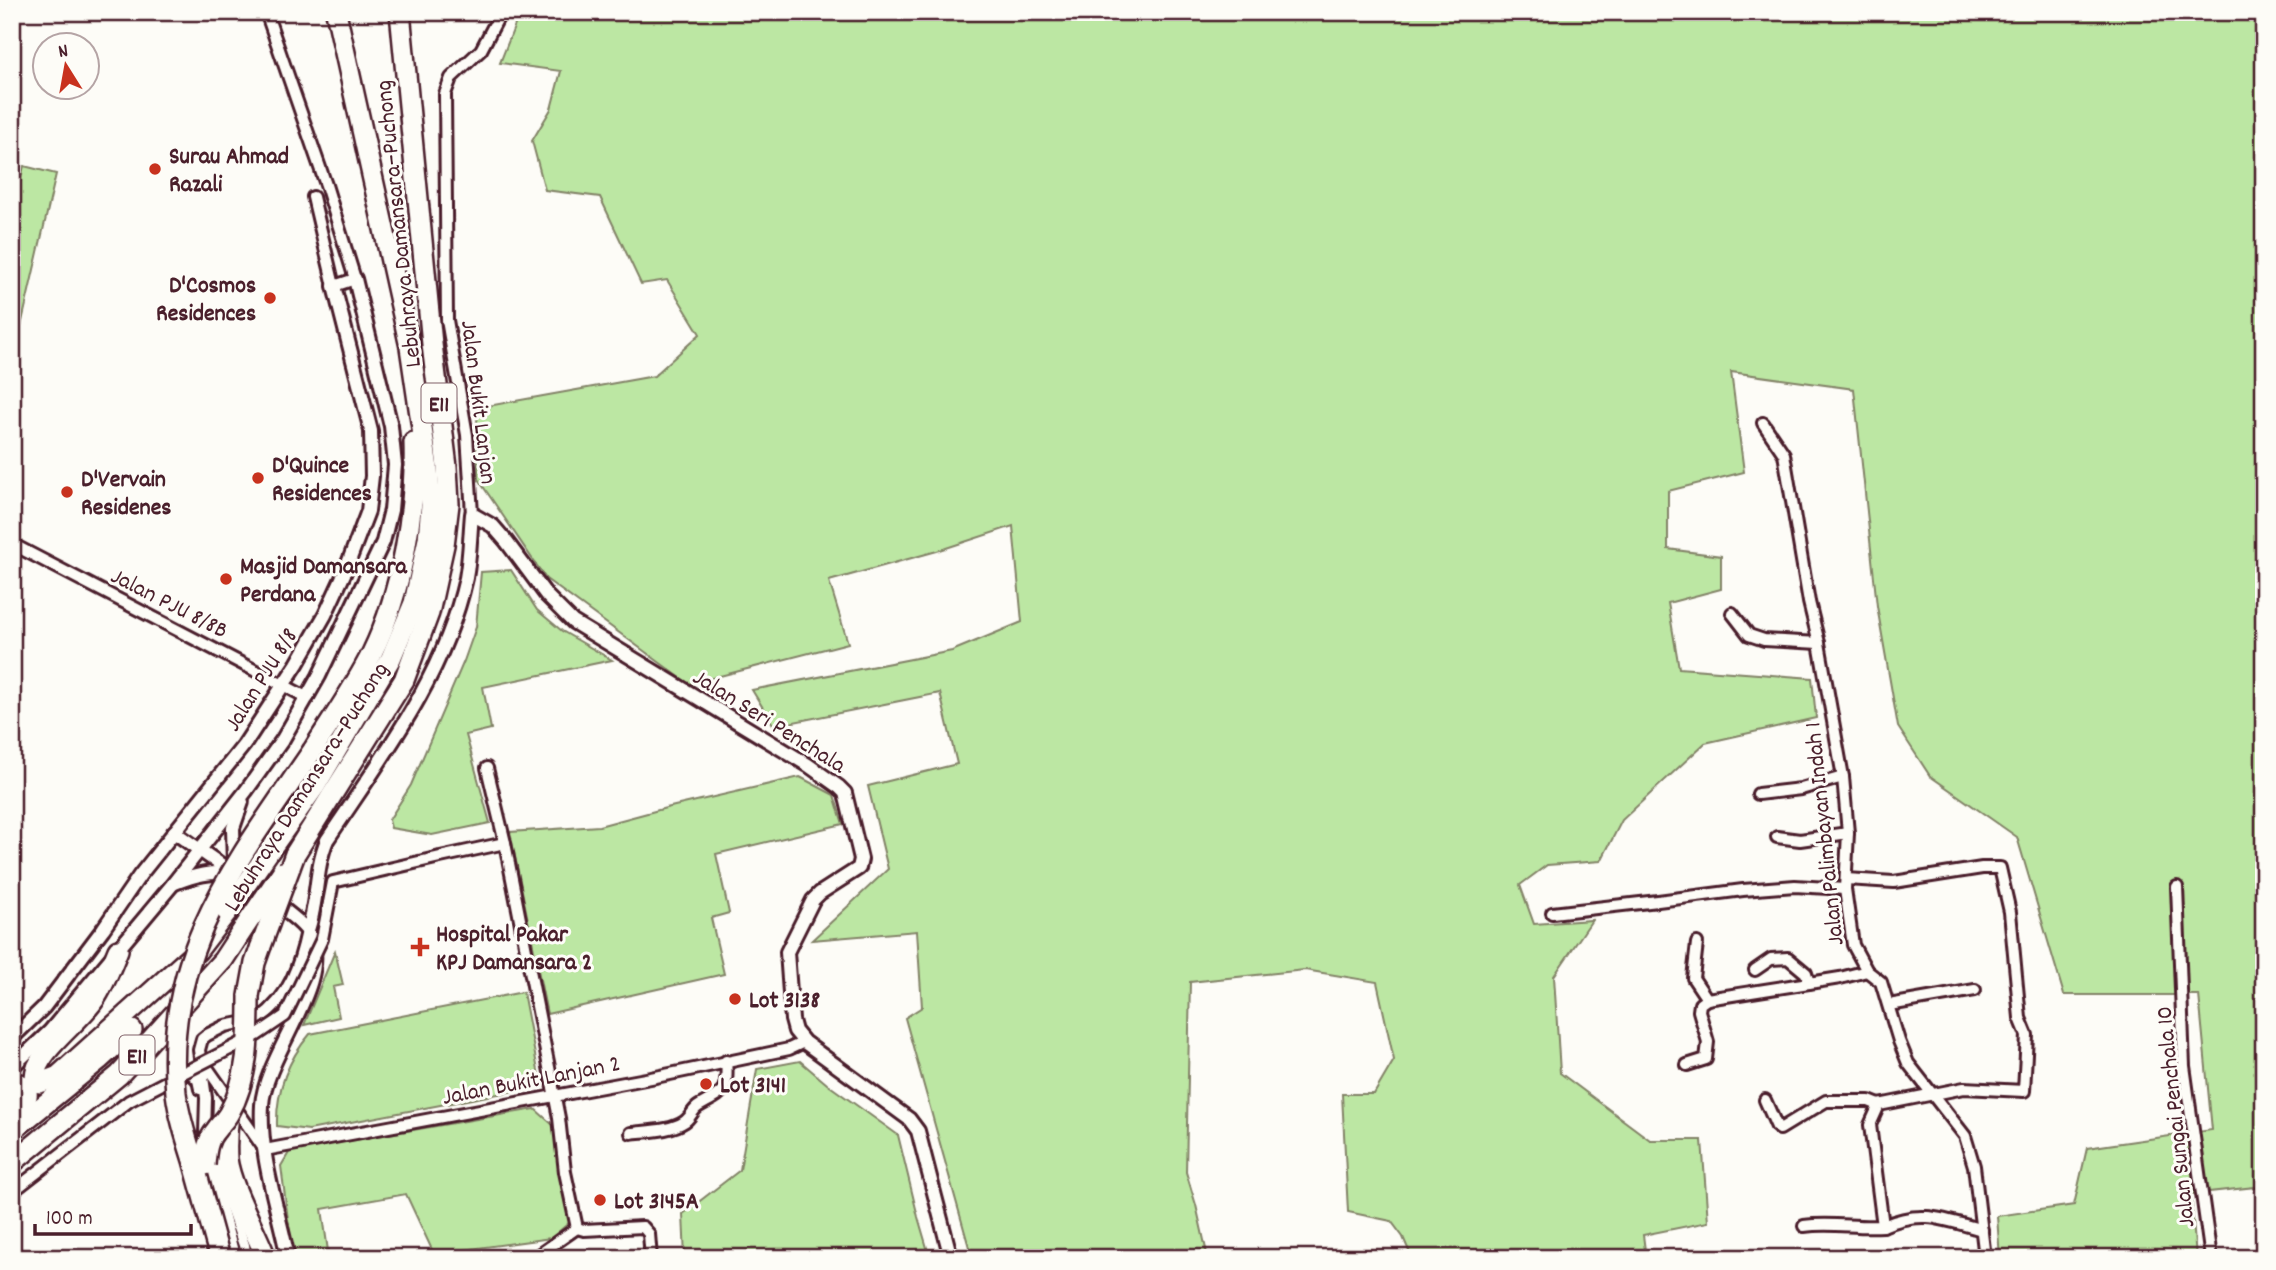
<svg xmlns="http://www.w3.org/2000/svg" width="2276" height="1270" viewBox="0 0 2276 1270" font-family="Dekko,sans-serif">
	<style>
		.green { fill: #bce7a3; stroke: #838367; stroke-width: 2 }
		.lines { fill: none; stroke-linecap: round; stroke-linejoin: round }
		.minor-casing { stroke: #4a1f2b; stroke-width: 16 }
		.tertiary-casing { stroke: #4a1f2b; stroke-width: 18 }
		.motorway-casing { stroke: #4a1f2b; stroke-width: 24 }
		.minor { stroke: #fdfcf7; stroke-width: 10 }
		.tertiary { stroke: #fdfcf7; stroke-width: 12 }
		.motorway { stroke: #fdfcf7; stroke-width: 19 }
		.minor-bridge-casing { stroke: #4a1f2b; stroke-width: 16; stroke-linecap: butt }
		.motorway-bridge-casing { stroke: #4a1f2b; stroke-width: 24; stroke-linecap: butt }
		.minor-bridge { stroke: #fdfcf7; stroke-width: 10 }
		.motorway-bridge { stroke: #fdfcf7; stroke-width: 19 }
		.poi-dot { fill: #c8321e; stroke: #fdfcf7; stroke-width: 2.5 }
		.labels { text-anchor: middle; stroke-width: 6; stroke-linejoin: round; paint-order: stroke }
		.shield { fill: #fdfcf7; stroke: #806168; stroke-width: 2 }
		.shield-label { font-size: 23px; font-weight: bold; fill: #4a1f2b }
		.poi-label { font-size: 24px; font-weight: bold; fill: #4a1f2b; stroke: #fdfcf7; text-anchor: start }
		.street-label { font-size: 24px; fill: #4a1f2b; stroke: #fdfcf7 }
	</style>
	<rect width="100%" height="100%" fill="#fdfcf7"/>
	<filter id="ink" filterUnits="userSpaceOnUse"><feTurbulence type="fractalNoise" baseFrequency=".0143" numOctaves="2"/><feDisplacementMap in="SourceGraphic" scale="14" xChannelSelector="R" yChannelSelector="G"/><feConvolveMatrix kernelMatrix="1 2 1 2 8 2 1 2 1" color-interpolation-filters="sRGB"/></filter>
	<g filter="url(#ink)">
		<g class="green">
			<path d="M520 12H2264V1186L2191 1194 2196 1258H2000L1997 1216 2074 1205 2087 1148 2212 1130 2199 995H2064L2017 837 1930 776 1898 727 1877 606 1854 389 1731 372 1744 472 1668 491V549L1721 556V589L1668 603 1679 668 1812 678 1816 718 1705 743 1622 820 1601 861 1547 865 1520 885 1534 924 1592 920 1554 976 1560 1073 1650 1140H1702L1708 1222 1643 1235 1646 1258H1412L1403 1237 1391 1221 1348 1212 1342 1094H1374L1394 1060 1377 982 1305 970 1190 982 1186 1172 1196 1205 1208 1258H972L905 1018 922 1007 917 931 812 940 888 869 868 786 957 764 940 693 774 726 752 690 952 651 1022 622 1013 526 937 551 829 581 848 643 689 684 546 579 478 479 477 408 654 376 700 334 667 280 641 284 600 197 545 190 532 141 551 109 561 71 500 63Z"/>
			<path d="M24 166 56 174 18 339 12 319V214Z"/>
			<path d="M511 570 537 610 562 631 612 660 483 687 491 729 466 735 490 823 432 835 391 828 389 820 411 785 464 661 476 627 481 572Z"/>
			<path d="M800 777 834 795 843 824 716 854 729 913 711 918 724 974 547 1014 510 832 599 826 666 808Z"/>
			<path d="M335 951 343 985 333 987 339 1017 304 1025Z"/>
			<path d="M523 992 540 1081 535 1087 309 1130 277 1126C276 1092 288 1060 310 1034Z"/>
			<path d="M800 1061 827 1084 898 1135 918 1217 930 1258H685L683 1214 740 1170 757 1069Z"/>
			<path d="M535 1109 553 1125 570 1222 551 1238 434 1254 406 1194 322 1209 329 1258H293L281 1166 290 1151Z"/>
		</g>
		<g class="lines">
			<g class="minor-casing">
				<g id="minor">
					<path d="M266 12 326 185 355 279 334 286 313 197"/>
					<path d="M1763 423 1784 454 1809 602 1819 643 1843 777 1848 833 1845 889 1853 945 1867 971 1881 982 1899 1041 1908 1063 1965 1136 1974 1166 1985 1258"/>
					<path d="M472 514 467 435 447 320 445 94 451 78 481 50 501 12"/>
					<path d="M12 544 308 698"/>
					<path d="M1732 613 1749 635 1764 640 1819 643"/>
					<path d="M487 768 505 843 559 1118 565 1172 577 1228"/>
					<path d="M1758 794 1801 789 1843 777"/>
					<path d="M1777 837 1800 840 1848 833"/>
					<path d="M440 857 505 843"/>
					<path d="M2177 887 2184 1066 2211 1258"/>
					<path d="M1552 913 1658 901 1743 890 1795 886 1845 889"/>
					<path d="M1697 943 1693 978 1707 999"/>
					<path d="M1755 970 1771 959 1788 958 1806 973 1809 983 1840 978 1867 971"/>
					<path d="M1889 1005 1975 990"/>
					<path d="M260 1018C289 998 300 964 307 931"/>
					<path d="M240 1023 225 1026 207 1035 202 1039 199 1050 206 1098 205 1133 244 1245 246 1258"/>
					<path d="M201 1059 265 1150 651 1078 789 1049 804 1042"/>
					<path d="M1687 1065 1706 1059 1708 1042 1699 1011 1700 1004 1707 999 1809 983"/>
					<path d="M1765 1100 1777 1127 1780 1129 1826 1101H1869L1879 1105"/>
					<path d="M631 1133C647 1131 671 1131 684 1122 691 1118 692 1110 699 1106 723 1092 729 1093 726 1061"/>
					<path d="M12 1192 129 1101 181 1074H192L198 1080 200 1089"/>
					<path d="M1804 1226C1831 1222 1856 1228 1883 1226L1870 1125 1879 1105 1964 1088 2024 1091 2027 1035 2020 1018 2010 912 2000 868H1982L1894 882 1846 879"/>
					<path d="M1883 1226C1921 1209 1943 1219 1982 1230"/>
					<path d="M577 1228 584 1230 643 1227 649 1234 651 1258"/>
					<path d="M534 1258 577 1228"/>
				</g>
			</g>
			<g class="tertiary-casing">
				<g id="tertiary">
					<path d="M174 832 237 876"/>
					<path d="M234 866 233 828 242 802"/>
					<path d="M175 883C195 875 211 871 232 874"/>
					<path d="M282 908C291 916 304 924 309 934 334 981 265 1054 262 1105 259 1156 278 1208 288 1258"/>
					<path d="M308 930C318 901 315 868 327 840 383 756 444 677 466 578 470 557 470 535 472 514L493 526 506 541 547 596 573 622 808 765 839 787 845 793 861 859 859 868 820 893 813 900 787 952 792 1020 795 1031 804 1042 909 1119 918 1131 951 1258"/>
					<path d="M12 1038 44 1007 103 929 140 875 244 745 297 664 325 615 344 574 368 511 372 476 371 431 334 286"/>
					<path d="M12 1067 50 1031 172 885 246 791 283 739 319 676 383 542 391 510 395 465 391 426 355 279"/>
				</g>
			</g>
			<g class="motorway-casing">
				<g id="motorway">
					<path d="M313 750C333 718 355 687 372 653 402 592 416 510 414 442"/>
					<path d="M270 850 316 785 391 658 414 603 428 539 431 505 428 469 410 347 336 12"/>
					<path d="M295 854 404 680 429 613 444 545 449 504 447 467 432 344 400 12"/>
					<path d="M118 950C111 967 105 984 94 1000 80 1022 34 1053 35 1078L40 1083 58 1076 197 951"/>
					<path d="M198 950 227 912"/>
					<path d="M249 996 255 963 261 946"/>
					<path d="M12 1086 20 1084 24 1086C33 1098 21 1105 12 1112"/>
					<path d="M229 1114C227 1129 226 1143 227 1159 231 1188 255 1229 266 1258"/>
					<path d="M12 1131 99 1060 132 1030"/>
					<path d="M12 1163 119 1075 223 960 244 928"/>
					<path d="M205 1165 230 1258"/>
				</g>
			</g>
			<use href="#minor" class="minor"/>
			<use href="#tertiary" class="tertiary"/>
			<use href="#motorway" class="motorway"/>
			<g class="minor-bridge-casing">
				<path id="minor-bridge" d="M181 1074 257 1035 285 1016 322 939 333 882 440 857"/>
			</g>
			<g class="motorway-bridge-casing">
				<g id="motorway-bridge">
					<path d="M227 912 270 850"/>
					<path d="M244 928 282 872"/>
					<path d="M261 946 295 854"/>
					<path d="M205 1165C206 1152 207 1140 216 1130 220 1124 226 1119 229 1113 249 1078 249 1035 249 996"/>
					<path d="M220 1258C211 1225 202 1193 193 1160 186 1138 179 1116 176 1093 162 952 239 859 313 750"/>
				</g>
			</g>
			<use href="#minor-bridge" class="minor-bridge"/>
			<use href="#motorway-bridge" class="motorway-bridge"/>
		</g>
	</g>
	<g class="poi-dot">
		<circle cx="155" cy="169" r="7"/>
		<circle cx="270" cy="298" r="7"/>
		<circle cx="258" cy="478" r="7"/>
		<circle cx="67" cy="492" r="7"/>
		<circle cx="226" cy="579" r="7"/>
		<path d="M416.5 936.5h7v7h7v7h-7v7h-7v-7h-7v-7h7z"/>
		<circle cx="735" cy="999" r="7"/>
		<circle cx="706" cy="1084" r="7"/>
		<circle cx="600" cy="1200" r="7"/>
	</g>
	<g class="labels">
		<g class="shield">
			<rect x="421.5" y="383.5" width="35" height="39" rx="5"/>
			<rect x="119.5" y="1035.5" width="35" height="39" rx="5"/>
		</g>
		<g class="shield-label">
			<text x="439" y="411">E11</text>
			<text x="137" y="1063">E11</text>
		</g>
		<g class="poi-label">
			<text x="169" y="163">Surau Ahmad<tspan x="169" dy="28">Razali</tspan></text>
			<text x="256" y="292" text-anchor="end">D'Cosmos<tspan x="256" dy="28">Residences</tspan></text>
			<text x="272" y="472">D'Quince<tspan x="272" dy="28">Residences</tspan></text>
			<text x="81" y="486">D'Vervain<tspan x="81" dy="28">Residenes</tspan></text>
			<text x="240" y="573">Masjid Damansara<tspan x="240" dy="28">Perdana</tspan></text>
			<text x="436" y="941">Hospital Pakar<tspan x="436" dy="28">KPJ Damansara 2</tspan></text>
			<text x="749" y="1007">Lot 3138</text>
			<text x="720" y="1092">Lot 3141</text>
			<text x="614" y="1208">Lot 3145A</text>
		</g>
		<g class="street-label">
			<text transform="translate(397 224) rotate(-96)" y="8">Lebuhraya Damansara–Puchong</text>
			<text transform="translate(480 402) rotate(83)" y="8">Jalan Bukit Lanjan</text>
			<text transform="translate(170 602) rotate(27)" y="8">Jalan PJU 8/8B</text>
			<text transform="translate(260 679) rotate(-58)" y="8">Jalan PJU 8/8</text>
			<text transform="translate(770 720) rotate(32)" y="8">Jalan Seri Penchala</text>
			<text transform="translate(305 786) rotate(-58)" y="8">Lebuhraya Damansara–Puchong</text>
			<text transform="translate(1823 834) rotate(-96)" y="8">Jalan Palimbayan Indah 1</text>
			<text transform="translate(531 1079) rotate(-11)" y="8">Jalan Bukit Lanjan 2</text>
			<text transform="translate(2174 1117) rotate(-96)" y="8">Jalan Sungai Penchala 10</text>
		</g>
	</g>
	<rect width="2276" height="1270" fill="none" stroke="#fdfcf7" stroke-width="42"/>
	<rect x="21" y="21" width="2234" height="1228" fill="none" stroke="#4a1f2b" stroke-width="2.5" filter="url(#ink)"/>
	<g transform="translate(66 66) rotate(349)"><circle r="33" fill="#fdfcf7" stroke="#b5a4a5" stroke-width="2"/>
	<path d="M0-5L12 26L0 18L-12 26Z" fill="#c8321e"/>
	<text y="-10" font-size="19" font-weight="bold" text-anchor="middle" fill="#4a1f2b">N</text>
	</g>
	<path d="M35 1224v10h156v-10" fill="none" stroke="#4a1f2b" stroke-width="3.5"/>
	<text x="46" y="1224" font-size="21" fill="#4a1f2b" stroke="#fdfcf7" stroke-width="5" paint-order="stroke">100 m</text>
</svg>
